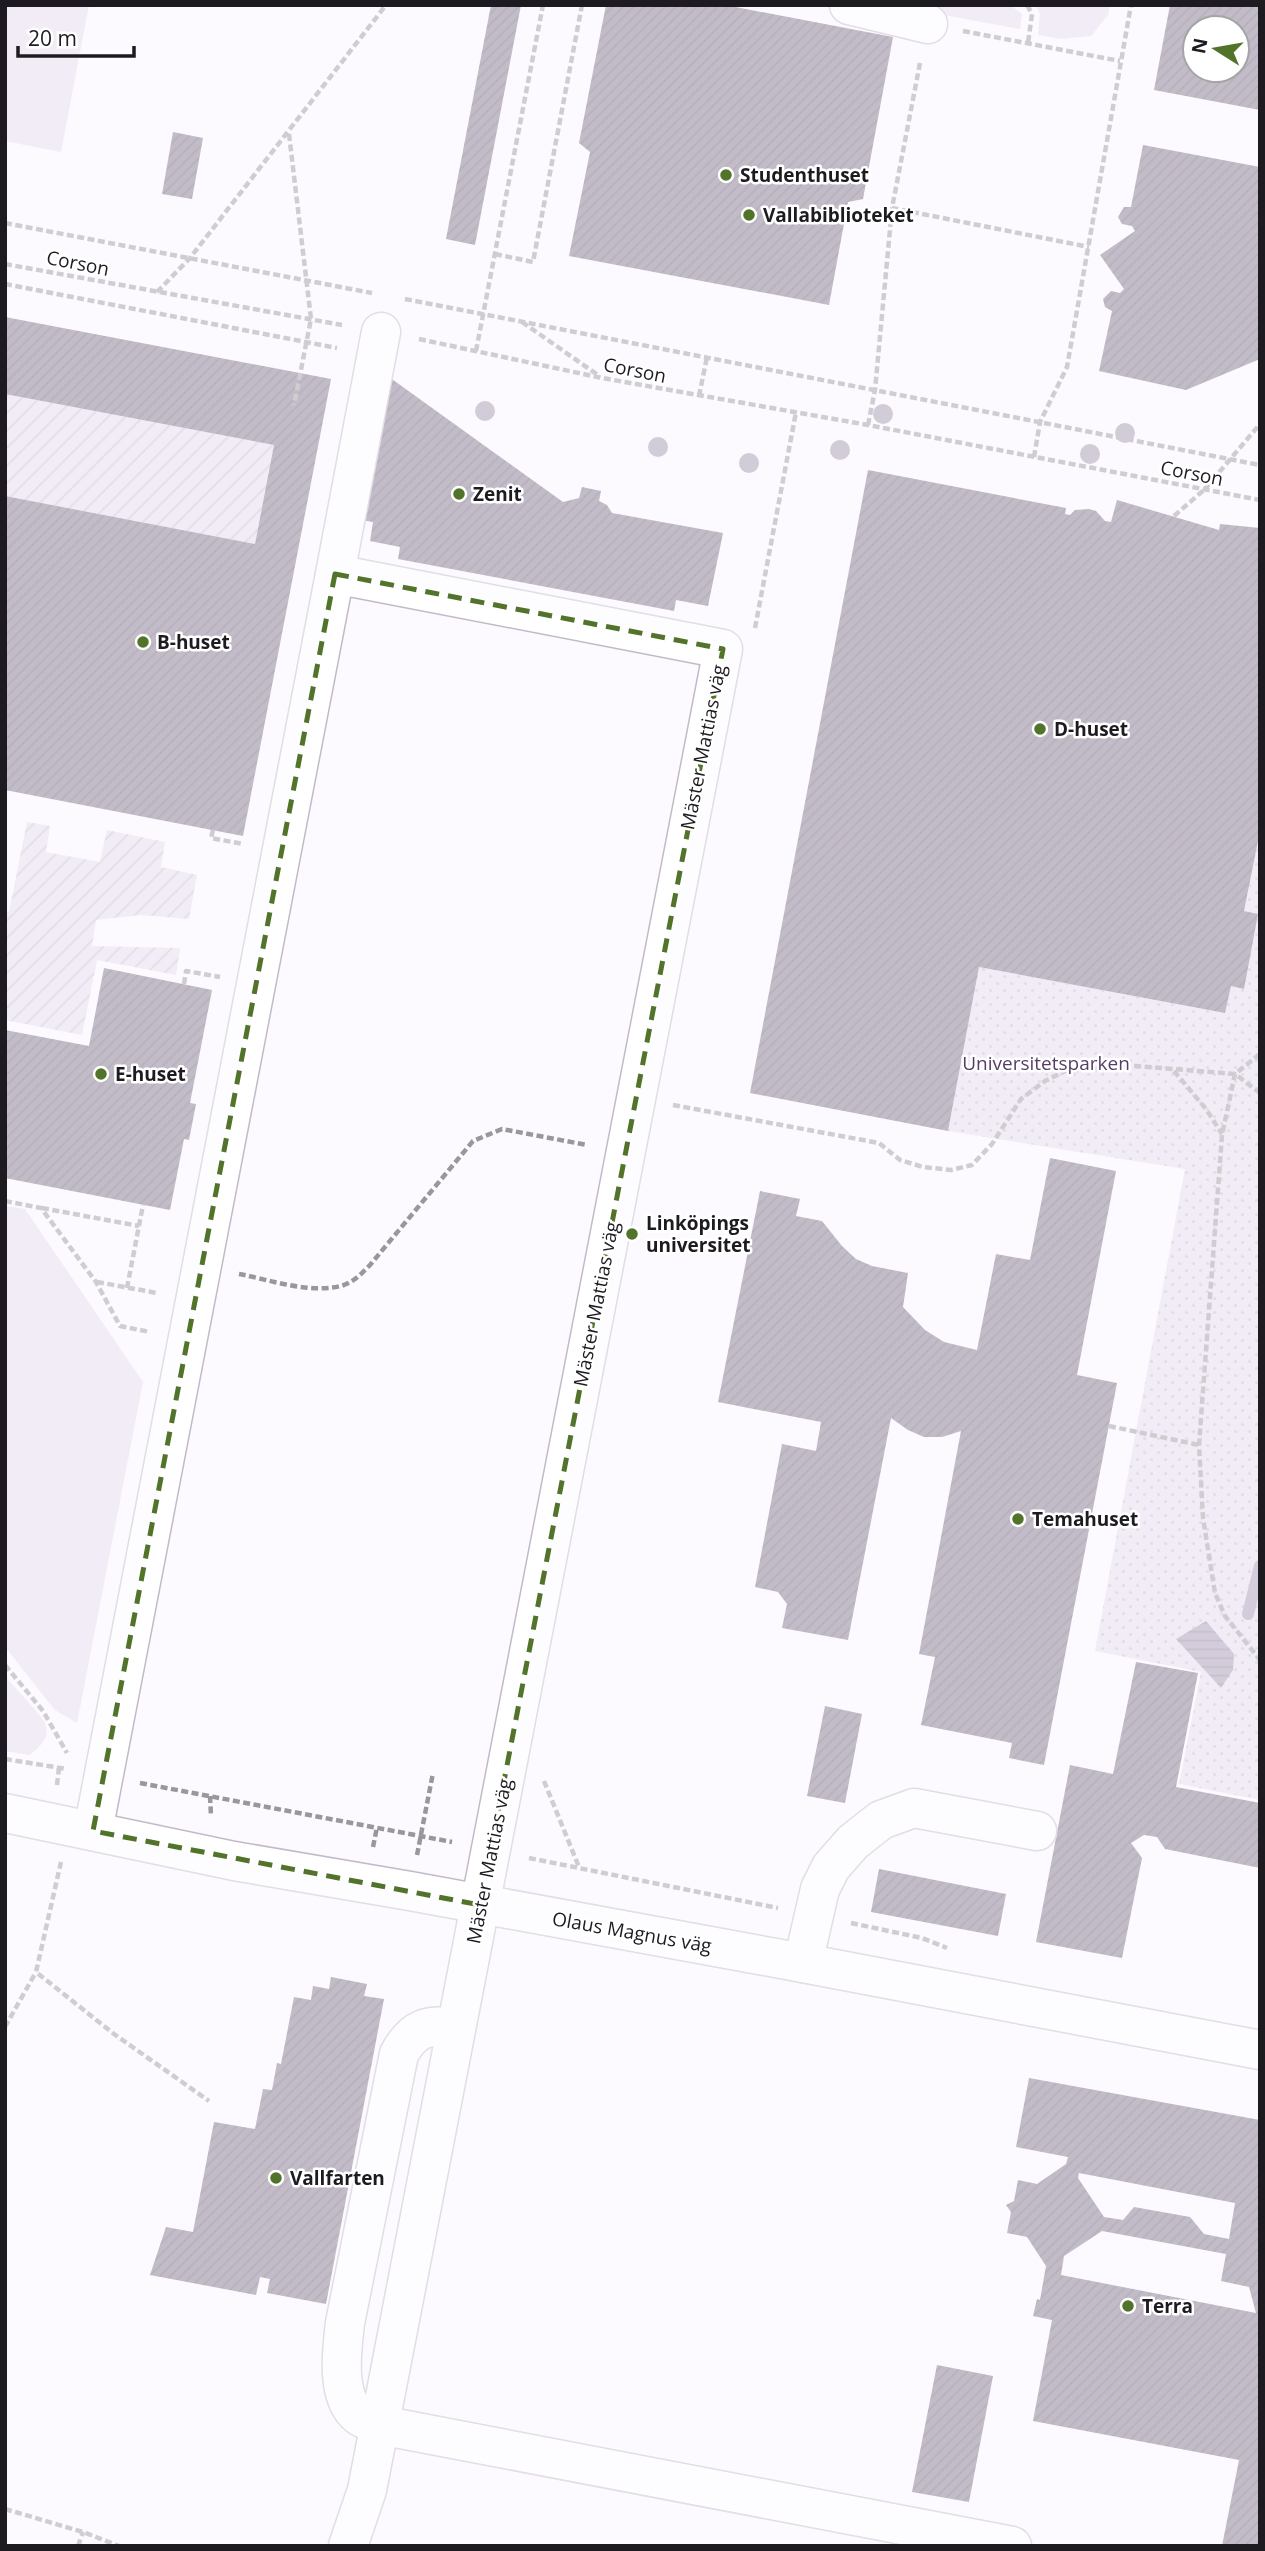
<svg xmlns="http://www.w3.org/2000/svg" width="1265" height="2551" viewBox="0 0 1265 2551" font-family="'Open Sans',sans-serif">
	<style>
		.grass { fill: #e5dced }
		.park { fill: url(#park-dots) }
		.garden { fill: url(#garden-furrows) }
		.water { fill: url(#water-rules) }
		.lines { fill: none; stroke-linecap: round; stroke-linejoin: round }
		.stream { stroke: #a496b0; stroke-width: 12 }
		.building { fill: url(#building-hatch); fill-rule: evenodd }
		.minor-casing { stroke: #c3bac9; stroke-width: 41 }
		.path { stroke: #99979b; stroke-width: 4.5; stroke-dasharray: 7 3.5; stroke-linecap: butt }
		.minor { stroke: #fff; stroke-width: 38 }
		.tree { fill: #a093aa }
		.marked { fill: none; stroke: #52732a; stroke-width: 5; stroke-dasharray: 14 9; stroke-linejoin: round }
		.poi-dot { fill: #52732a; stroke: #fff; stroke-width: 2.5 }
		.labels { text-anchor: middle; stroke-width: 5; stroke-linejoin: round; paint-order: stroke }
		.poi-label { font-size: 19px; font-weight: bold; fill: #1e1b20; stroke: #fff; text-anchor: start }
		.street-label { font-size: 19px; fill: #1e1b20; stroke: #fff }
		.park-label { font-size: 19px; fill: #553e66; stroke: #fff }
	</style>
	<defs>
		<pattern id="park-dots" width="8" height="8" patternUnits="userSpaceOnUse" patternTransform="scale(1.75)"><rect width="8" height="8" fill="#e5dced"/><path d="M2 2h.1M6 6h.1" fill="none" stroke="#c4bccb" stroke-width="1.8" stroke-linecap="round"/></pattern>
		<pattern id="garden-furrows" width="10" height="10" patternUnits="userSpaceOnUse" patternTransform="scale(1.75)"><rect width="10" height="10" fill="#e5dced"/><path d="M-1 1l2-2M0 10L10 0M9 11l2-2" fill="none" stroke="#c4bccb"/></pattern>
		<pattern id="water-rules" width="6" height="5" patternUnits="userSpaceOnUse" patternTransform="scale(1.75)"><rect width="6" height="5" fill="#a496b0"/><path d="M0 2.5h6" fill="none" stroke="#857a8f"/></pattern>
		<pattern id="building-hatch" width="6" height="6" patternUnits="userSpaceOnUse" patternTransform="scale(1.75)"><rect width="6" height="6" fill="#7d6f87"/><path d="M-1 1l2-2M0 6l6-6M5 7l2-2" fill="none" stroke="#665a6e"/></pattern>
	</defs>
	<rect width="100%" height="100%" fill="#fcfafe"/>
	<g class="grass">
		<path d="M5 5H89L61 152 5 141Z"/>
		<path d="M907 5H1010L1022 14 1020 29 906 8Z"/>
		<path d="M1036 5H1110L1108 15 1091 36 1061 39 1038 35 1040 14Z"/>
		<path d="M5 1206 25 1209 143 1382 77 1723 55 1710 5 1647Z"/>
		<path d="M5 1676C13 1686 41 1714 45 1723 51 1736 40 1748 29 1755L5 1751Z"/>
	</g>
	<path class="park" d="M1260 831V1800L1179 1784 1201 1672 1095 1651 1185 1169 948 1131 979 967 1225 1013 1231 986 1243 988 1258 914 1244 911Z"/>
	<g class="garden">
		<path d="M5 394 274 445 255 544 5 496Z"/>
		<path d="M27 822 50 826 46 852 100 862 107 830 165 842 161 867 197 875 189 919 141 915 96 920 92 946 180 948 176 975 97 960 82 1035 5 1020V912H9Z"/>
	</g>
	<path class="water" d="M1206 1621 1234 1654 1233 1670 1221 1688 1176 1639Z"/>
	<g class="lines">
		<path class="stream" d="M1248 1614 1260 1566"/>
	</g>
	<g class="building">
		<path d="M491 5H521L475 245 446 239Z"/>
		<path d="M606 5H725L893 37 863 199 848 202 829 305 569 256 590 152 579 143Z"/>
		<path d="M1170 5H1260V110L1154 90ZM1195 28H1237V70H1195Z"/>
		<path d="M173 132 203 138 192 199 162 194Z"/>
		<path d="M1143 145 1260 167V359L1186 390 1099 371 1112 311 1105 307 1103 299 1111 291 1120 293 1124 289 1100 255 1135 231 1132 226 1122 224 1118 217 1124 207H1131Z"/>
		<path d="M5 317 331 379 243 836 5 790V496L255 544 274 445 5 394Z"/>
		<path d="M389 377 563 502 579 498 582 487 601 491 599 501 607 505 612 513 723 533 708 606 676 600 674 611 398 559 400 547 370 541 373 522 361 520Z"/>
		<path d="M868 470 1066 508 1065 514 1070 515 1075 510 1089 509 1096 511 1105 521 1111 522 1117 500 1219 530 1220 524 1260 528V831L1244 911 1258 914 1244 989 1231 986 1225 1013 979 967 948 1131 750 1093Z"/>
		<path d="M104 968 212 990 190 1103 196 1104 189 1140 184 1139 170 1210 5 1178V1030L89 1046Z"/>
		<path d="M1050 1158 1116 1171 1077 1375 1117 1383 1044 1765 1009 1758 1012 1743 921 1725 935 1657 919 1654 961 1431 942 1437H924L908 1430 891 1418 848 1640 782 1628 787 1604 778 1592 755 1587 782 1444 816 1451 821 1422 718 1402 760 1191 800 1199 796 1216 822 1221 842 1246 856 1259 872 1266 908 1273 903 1307 925 1330 944 1342 977 1350 996 1254 1030 1260Z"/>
		<path d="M1136 1662 1198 1673 1176 1787 1260 1803V1868L1165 1849 1157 1837 1144 1835 1131 1843 1142 1858 1122 1958 1036 1942 1070 1765 1113 1774Z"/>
		<path d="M825 1706 862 1714 845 1803 807 1796Z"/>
		<path d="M879 1869 1006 1894 998 1936 871 1912Z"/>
		<path d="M331 1977 367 1984 364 1996 384 1999 326 2304 267 2293 270 2279 260 2277 256 2295 150 2275 166 2227 193 2232 214 2122 255 2129 263 2089 272 2090 277 2063 281 2064 294 1997 311 2000 313 1986 329 1989Z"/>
		<path d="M1029 2078 1260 2120V2546H1222L1239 2460 1033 2421 1052 2320 1033 2316 1037 2299 1040 2300 1046 2266 1027 2237 1007 2233 1011 2212 1006 2205 1014 2201 1018 2180 1037 2184 1066 2164 1068 2157 1016 2147ZM1079 2173 1235 2203 1229 2239 1204 2234 1190 2217 1134 2207 1123 2220 1104 2217 1078 2178ZM1102 2231 1226 2254 1221 2281 1249 2287 1256 2313 1061 2275 1064 2256Z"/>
		<path d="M937 2365 993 2376 969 2502 912 2492Z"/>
	</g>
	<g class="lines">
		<g class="minor-casing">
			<g id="minor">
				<path d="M849 5 928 24"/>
				<path d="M335 574 381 332"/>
				<path d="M5 1813 234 1861 410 1891 803 1963 1260 2050"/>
				<path d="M93 1831 335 574 723 649 367 2490 348 2546"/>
				<path d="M803 1963 820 1889 831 1867 853 1842 881 1820 914 1808 1037 1831"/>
				<path d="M456 2027C427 2025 414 2027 399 2054L345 2323C342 2349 335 2397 359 2416 364 2420 374 2422 380 2425L1012 2546"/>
			</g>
		</g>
		<g class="path">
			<path d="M1027 5 1032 14 1028 43"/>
			<path d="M730 6V5"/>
			<path d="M963 31 1120 61"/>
			<path d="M920 63 892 208 1089 247"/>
			<path d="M289 134 311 319 294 405"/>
			<path d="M5 223 372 293"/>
			<path d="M495 254 533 262 582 5"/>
			<path d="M5 264 342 325"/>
			<path d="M5 284 337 348"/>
			<path d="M157 292 190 258 386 5"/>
			<path d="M405 299 1260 465"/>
			<path d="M522 322 598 375"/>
			<path d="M419 339 602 378 868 425 1260 500"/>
			<path d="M476 351 543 5"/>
			<path d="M699 396 707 357"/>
			<path d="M868 425 875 390 892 208"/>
			<path d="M1034 457 1040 422 1067 367 1131 5"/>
			<path d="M1174 516 1205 489 1260 424"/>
			<path d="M755 628 796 412"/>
			<path d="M213 830 211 838 243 844"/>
			<path d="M184 984 186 971 220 977"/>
			<path d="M1260 1054 1235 1074 1222 1135 1199 1445 1203 1518 1215 1593 1225 1616 1260 1660"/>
			<path d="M1174 1071 1206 1109 1222 1134"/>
			<path d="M673 1105 879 1143 900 1160 923 1167 951 1170 972 1165 992 1144 1021 1099 1045 1081 1065 1071 1136 1066 1235 1074 1260 1093"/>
			<path d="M5 1201 41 1208 96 1282 120 1326 150 1332"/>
			<path d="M42 1208 139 1226"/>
			<path d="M239 1274C271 1280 312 1295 344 1285 355 1281 362 1273 370 1265L473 1141 502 1129 587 1145"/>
			<path d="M97 1282 157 1293"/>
			<path d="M127 1288 143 1205"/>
			<path d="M1109 1426 1199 1445"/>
			<path d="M5 1665 43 1711 67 1753"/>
			<path d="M5 1759 67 1769"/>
			<path d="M544 1781 579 1867"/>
			<path d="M140 1783 452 1842"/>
			<path d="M57 1785 59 1768"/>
			<path d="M210 1796 211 1816"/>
			<path d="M373 1847 377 1827"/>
			<path d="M417 1855 433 1773"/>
			<path d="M529 1858 778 1908"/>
			<path d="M61 1862 36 1972 114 2034 209 2101"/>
			<path d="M851 1923 922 1938 947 1948"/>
			<path d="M5 2027 36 1972"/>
			<path d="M5 2509 83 2532 119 2546"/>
			<path d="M78 2546 83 2532"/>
		</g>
		<use href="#minor" class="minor"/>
	</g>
	<g class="tree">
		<circle cx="485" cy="411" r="10"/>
		<circle cx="883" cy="414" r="10"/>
		<circle cx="1125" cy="433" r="10"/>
		<circle cx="658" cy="447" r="10"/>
		<circle cx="840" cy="450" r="10"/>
		<circle cx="1090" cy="454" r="10"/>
		<circle cx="749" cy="463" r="10"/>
	</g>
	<path d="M0 0H1265V2551H0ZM335 574 723 649 480 1905 93 1831Z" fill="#fcfafe" fill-opacity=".55" fill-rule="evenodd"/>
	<path class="marked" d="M335 574 723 649 480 1905 93 1831Z"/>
	<g class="poi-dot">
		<circle cx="726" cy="175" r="7"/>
		<circle cx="749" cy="215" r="7"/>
		<circle cx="459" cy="494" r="7"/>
		<circle cx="143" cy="642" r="7"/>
		<circle cx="1040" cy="729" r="7"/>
		<circle cx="101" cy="1074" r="7"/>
		<circle cx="632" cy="1234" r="7"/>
		<circle cx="1018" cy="1519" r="7"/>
		<circle cx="276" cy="2178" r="7"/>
		<circle cx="1128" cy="2306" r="7"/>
	</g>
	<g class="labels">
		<g class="poi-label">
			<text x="740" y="182">Studenthuset</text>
			<text x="763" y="222">Vallabiblioteket</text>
			<text x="473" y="501">Zenit</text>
			<text x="157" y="649">B-huset</text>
			<text x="1054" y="736">D-huset</text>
			<text x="115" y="1081">E-huset</text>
			<text x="646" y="1230">Linköpings<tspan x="646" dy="22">universitet</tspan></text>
			<text x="1032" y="1526">Temahuset</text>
			<text x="290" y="2185">Vallfarten</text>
			<text x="1142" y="2313">Terra</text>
		</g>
		<g class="street-label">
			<text transform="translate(78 263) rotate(11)" y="7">Corson</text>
			<text transform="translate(635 370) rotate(11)" y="7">Corson</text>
			<text transform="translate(1192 473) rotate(11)" y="7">Corson</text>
			<text transform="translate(703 747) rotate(-79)" y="7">Mäster Mattias väg</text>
			<text transform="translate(596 1304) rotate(-79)" y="7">Mäster Mattias väg</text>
			<text transform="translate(489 1861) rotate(-79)" y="7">Mäster Mattias väg</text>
			<text transform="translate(632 1932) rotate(10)" y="7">Olaus Magnus väg</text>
		</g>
		<g class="park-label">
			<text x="1046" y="1070">Universitetsparken</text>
		</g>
	</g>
	<rect width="1265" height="2551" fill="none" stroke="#1e1b20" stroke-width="14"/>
	<g transform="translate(1216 49) rotate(281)"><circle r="33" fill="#ffffff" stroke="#a5a4a6" stroke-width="2"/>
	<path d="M0-5L12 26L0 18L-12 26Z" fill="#52732a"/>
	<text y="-10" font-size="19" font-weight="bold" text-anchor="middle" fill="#1e1b20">N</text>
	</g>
	<path d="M18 46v10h116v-10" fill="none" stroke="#1e1b20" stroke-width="3.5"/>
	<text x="28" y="46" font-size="21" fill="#1e1b20" stroke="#ffffff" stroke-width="5" paint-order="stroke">20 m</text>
</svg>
